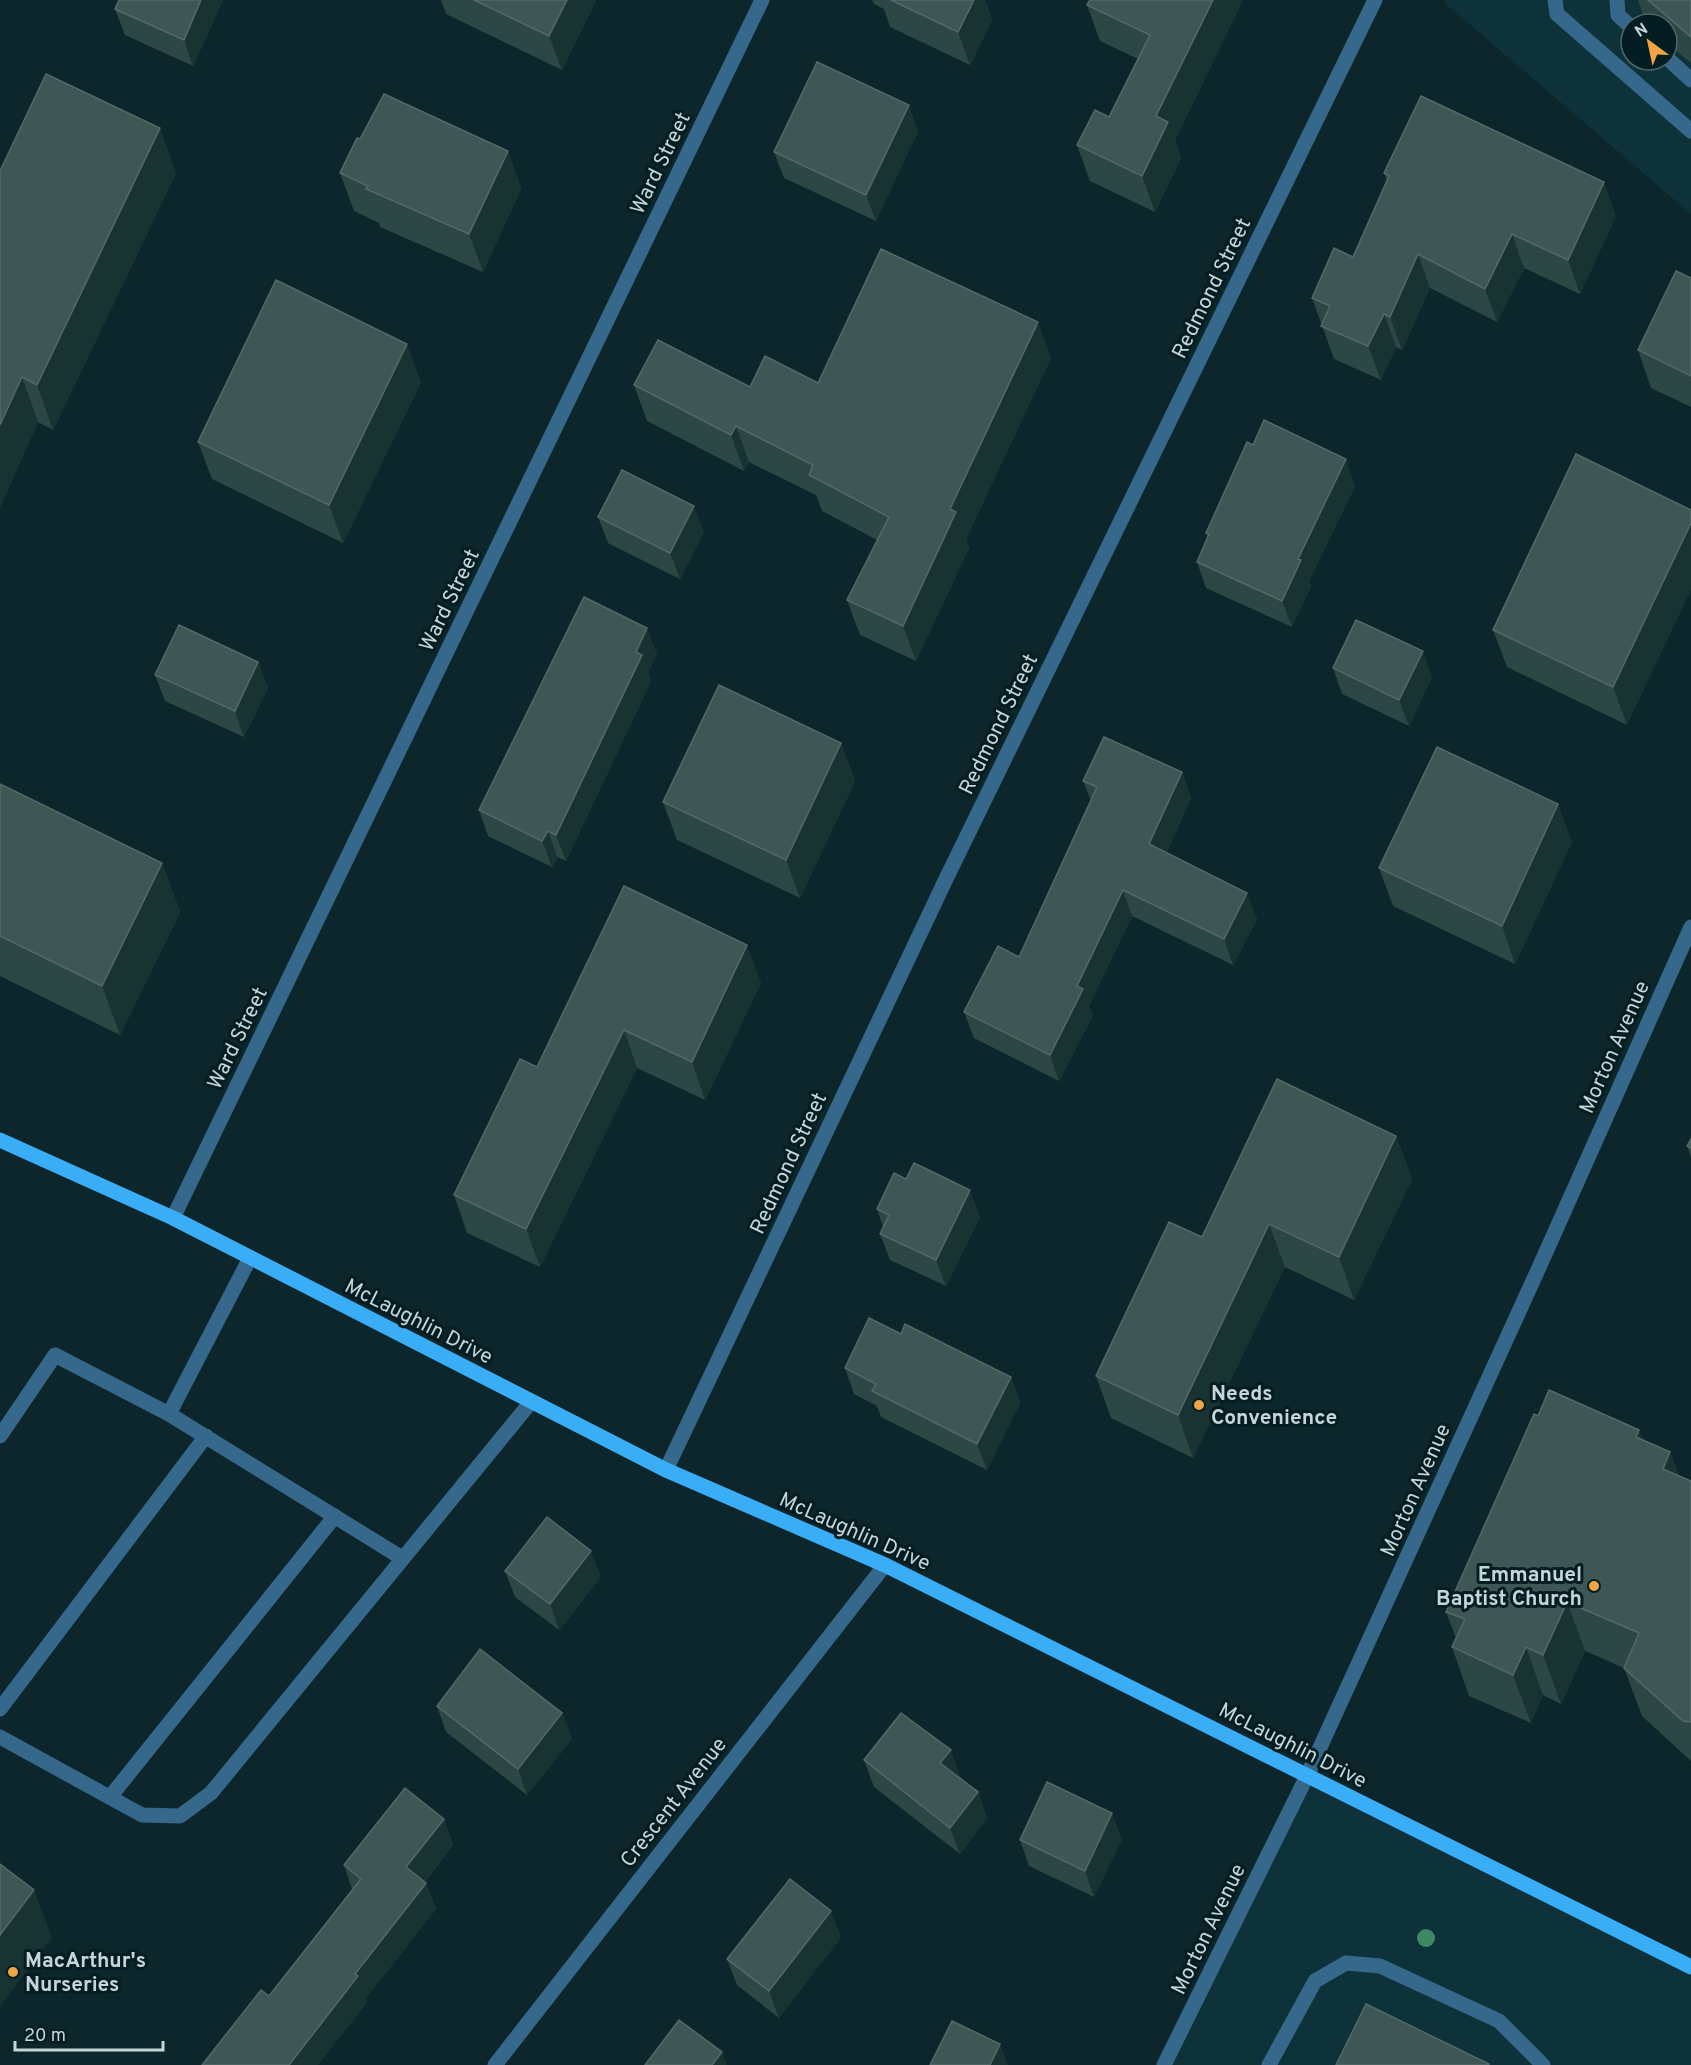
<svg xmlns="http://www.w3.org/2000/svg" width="1691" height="2065" viewBox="0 0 1691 2065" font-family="Overpass,sans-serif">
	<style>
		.built { fill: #0d3239; fill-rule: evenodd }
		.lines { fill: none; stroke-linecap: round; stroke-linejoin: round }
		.minor { stroke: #36688b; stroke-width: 15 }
		.major { stroke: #39adf6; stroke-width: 15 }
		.tree { fill: #3f8866 }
		.wall { fill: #2d4744 }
		.shaded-wall { fill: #193333 }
		.building { fill: #3e5654; stroke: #536a69; stroke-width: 1.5 }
		.poi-dot { fill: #f2a542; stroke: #031d22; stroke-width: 2 }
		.labels { text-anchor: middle; stroke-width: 6; stroke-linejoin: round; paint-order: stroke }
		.street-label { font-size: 21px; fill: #c6d5d8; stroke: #031d22 }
		.poi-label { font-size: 21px; font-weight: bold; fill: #c6d5d8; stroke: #031d22; text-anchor: start }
	</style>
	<rect width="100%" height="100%" fill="#0c262b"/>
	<g class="built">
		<path d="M1443 0H1691V214L1447 5ZM1631 24H1667V60H1631Z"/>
		<path d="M1307 1776 1691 1967V2065H1164Z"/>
	</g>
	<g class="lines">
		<g class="minor">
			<path d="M1555 0 1557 14 1691 131"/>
			<path d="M1617 0 1618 15 1631 27"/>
			<path d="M1667 58 1691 80"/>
			<path d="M173 1218 762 0"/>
			<path d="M169 1414 250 1258"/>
			<path d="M0 1436 55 1355 169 1414 402 1558"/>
			<path d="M666 1470 945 881 1375 0"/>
			<path d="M0 1709 206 1436"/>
			<path d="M0 1737 142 1815 180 1816 211 1793 531 1402"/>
			<path d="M110 1797 335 1516"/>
			<path d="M495 2065 885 1565"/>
			<path d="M1164 2065 1307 1776 1537 1272 1691 927"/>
			<path d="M1269 2065 1315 1981 1346 1963 1380 1966 1499 2021 1543 2065"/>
		</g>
		<path class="major" d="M0 1140 173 1218 666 1470 885 1565 1691 1967"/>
	</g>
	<circle class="tree" cx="1426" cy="1938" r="9"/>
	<g class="wall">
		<path d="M223 0 193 66 125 35 115 9Z"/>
		<path d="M441 0H596L562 70 446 14Z"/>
		<path d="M872 0H985L992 20 970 65 890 27 884 9 874 4Z"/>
		<path d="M1090 0H1243L1175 140 1181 158 1155 212 1090 181 1077 145 1109 117 1138 59 1100 41 1087 5Z"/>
		<path d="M1638 0H1691V63L1667 43V24H1646Z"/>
		<path d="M918 131 876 221 784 178 774 152Z"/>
		<path d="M360 139 508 151 521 189 483 272 380 227 379 223 354 211 340 173Z"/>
		<path d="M0 171 176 173 53 430 38 422 0 507Z"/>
		<path d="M1384 173 1616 216 1580 294 1524 268 1497 322 1430 288 1402 350 1396 347 1381 380 1334 359 1312 298 1353 257 1387 181Z"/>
		<path d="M1691 278V407L1651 388 1638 350Z"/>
		<path d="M1051 358 966 539 969 548 916 661 860 635 847 600 877 540 822 511 816 495 749 462 744 471 647 421 634 385 750 387 818 383Z"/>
		<path d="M421 382 343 543 212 479 198 442Z"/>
		<path d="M1253 445 1355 486 1309 581 1311 586 1292 627 1206 588 1197 562 1208 537 1206 533Z"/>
		<path d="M1576 454 1627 725 1507 667 1493 630Z"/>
		<path d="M598 517 704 532 680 579 608 543Z"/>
		<path d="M657 654 648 672 651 681 566 861 557 857 552 867 488 836 479 810Z"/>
		<path d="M258 662 268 688 244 737 165 701 155 675Z"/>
		<path d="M1333 668 1432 677 1409 726 1342 694Z"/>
		<path d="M841 743 855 781 800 898 677 840 663 802Z"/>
		<path d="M1182 772 1191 798 1167 852 1257 919 1233 965 1132 916 1089 1006 1093 1015 1059 1081 974 1038 964 1012 1019 957 1091 801 1083 781Z"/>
		<path d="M0 784 162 863 180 912 120 1035 0 976Z"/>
		<path d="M1572 842 1515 964 1393 906 1379 868Z"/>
		<path d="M624 886 761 983 705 1100 637 1068 540 1267 467 1233 454 1195 537 1067Z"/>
		<path d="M1396 1136 1412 1179 1354 1300 1285 1267 1193 1458 1111 1418 1096 1376 1202 1237Z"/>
		<path d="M1691 1139V1157L1687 1146Z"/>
		<path d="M877 1209 980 1217 946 1286 890 1260 880 1234 883 1227Z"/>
		<path d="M901 1334 1011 1377 1020 1403 987 1470 881 1417 877 1406 854 1394 845 1368Z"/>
		<path d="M1538 1416 1643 1440 1670 1452 1679 1476 1691 1481V1761L1642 1716 1624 1668 1585 1651 1561 1704 1543 1695 1531 1723 1469 1696 1452 1647 1456 1638 1446 1612Z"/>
		<path d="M505 1571 601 1577 559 1630 515 1597Z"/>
		<path d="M437 1706 562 1713 572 1739 527 1795 446 1732Z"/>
		<path d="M864 1760 960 1776 959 1778 978 1792 987 1818 960 1854 874 1787Z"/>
		<path d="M444 1819 453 1845 425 1882 426 1883 436 1909 366 1998 367 2002 318 2065H202L269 1996 352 1889 344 1865Z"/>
		<path d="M1122 1839 1094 1897 1029 1866 1020 1840Z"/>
		<path d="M841 1937 779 2018 737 1985 727 1959Z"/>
	</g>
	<g class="shaded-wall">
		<path d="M201 0H223L193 66 184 40Z"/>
		<path d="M567 0H596L562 70 549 36Z"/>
		<path d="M974 0H985L992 20 970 65 958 32Z"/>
		<path d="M1213 0H1243L1175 140 1181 158 1155 212 1142 176 1156 116Z"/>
		<path d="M909 105 918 131 876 221 866 195Z"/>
		<path d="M160 128 176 173 53 430 37 385Z"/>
		<path d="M508 151 521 189 483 272 469 234Z"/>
		<path d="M1604 182 1616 216 1580 294 1568 260Z"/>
		<path d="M1512 234 1524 268 1497 322 1485 289Z"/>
		<path d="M1418 254 1430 288 1402 350 1390 317Z"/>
		<path d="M1384 314 1396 347 1381 380 1368 346Z"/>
		<path d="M1038 322 1051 358 966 539 969 548 916 661 903 626 950 509Z"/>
		<path d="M407 344 421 382 343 543 329 505Z"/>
		<path d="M22 377 38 422 0 507V425Z"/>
		<path d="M736 426 749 462 744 471 731 435Z"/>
		<path d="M1346 459 1355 486 1309 581 1311 586 1292 627 1282 601 1298 559Z"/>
		<path d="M694 506 704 532 680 579 670 553Z"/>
		<path d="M1691 523V590L1627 725 1613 687Z"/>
		<path d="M647 628 657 654 648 672 651 681 566 861 556 835 636 652Z"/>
		<path d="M1423 651 1432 677 1409 726 1399 700Z"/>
		<path d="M258 662 268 688 244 737 235 711Z"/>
		<path d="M841 743 855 781 800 898 786 860Z"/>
		<path d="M1182 772 1191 798 1159 870 1149 844Z"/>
		<path d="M1558 804 1572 842 1515 964 1502 926Z"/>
		<path d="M548 831 557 857 552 867 542 841Z"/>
		<path d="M162 863 180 912 120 1035 102 986Z"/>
		<path d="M1123 890 1132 916 1089 1006 1093 1015 1059 1081 1050 1055 1077 986Z"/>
		<path d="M1247 893 1257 919 1233 965 1224 939Z"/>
		<path d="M747 945 761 983 705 1100 692 1062Z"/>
		<path d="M624 1030 637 1068 540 1267 526 1229Z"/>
		<path d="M1396 1136 1412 1179 1354 1300 1339 1257Z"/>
		<path d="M970 1190 980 1217 946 1286 936 1260Z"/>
		<path d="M1269 1224 1285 1267 1193 1458 1178 1415Z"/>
		<path d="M1011 1377 1020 1403 987 1470 977 1444Z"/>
		<path d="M1639 1430 1657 1479 1636 1437Z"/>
		<path d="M1670 1452 1688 1501 1663 1469Z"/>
		<path d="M591 1551 601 1577 559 1630 550 1604Z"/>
		<path d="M1567 1602 1585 1651 1561 1704 1543 1655Z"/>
		<path d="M1526 1647 1543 1695 1531 1723 1513 1675Z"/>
		<path d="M562 1713 572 1739 527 1795 518 1769Z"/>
		<path d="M951 1750 960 1776 950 1790 940 1763Z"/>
		<path d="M978 1792 987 1818 960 1854 950 1828Z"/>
		<path d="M1112 1813 1122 1839 1094 1897 1085 1871Z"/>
		<path d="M444 1819 453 1845 416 1893 406 1867Z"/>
		<path d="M426 1883 436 1909 366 1998 367 2002 318 2065H289L355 1974Z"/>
		<path d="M34 1890 52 1938 0 2006V1935Z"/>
		<path d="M831 1911 841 1937 779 2018 769 1991Z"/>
		<path d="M1000 2044 1008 2065H990Z"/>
		<path d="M722 2052 727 2065H712Z"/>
	</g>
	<g class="building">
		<path d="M119 0H201L184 40 115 9Z"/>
		<path d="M474 0H567L549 36Z"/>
		<path d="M891 0H974L958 32Z"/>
		<path d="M1090 0H1213L1156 116 1168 122 1142 176 1077 145 1095 110 1109 117 1150 35 1087 5Z"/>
		<path d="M1648 0H1691V37Z"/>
		<path d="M817 62 909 105 866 195 774 152Z"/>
		<path d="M46 74 160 128 37 385 22 377 0 425V171Z"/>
		<path d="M384 94 508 151 469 234 366 189 368 186 340 173 357 138 360 139Z"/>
		<path d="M1421 96 1604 182 1568 260 1512 234 1485 289 1418 254 1390 317 1384 314 1368 346 1321 326 1330 306 1312 298 1334 248 1353 257 1389 176 1384 173Z"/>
		<path d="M881 249 1038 322 950 509 956 512 903 626 847 600 889 517 809 475 813 465 736 426 731 435 634 385 658 340 750 387 765 356 818 383Z"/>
		<path d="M1676 271 1691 278V376L1638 350Z"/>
		<path d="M276 280 407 344 329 505 198 442Z"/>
		<path d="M1264 420 1346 459 1298 559 1301 560 1282 601 1197 562 1209 534 1206 533 1247 442 1253 445Z"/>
		<path d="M1576 454 1691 510V523L1613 687 1493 630Z"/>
		<path d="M622 470 694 506 670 553 598 517Z"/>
		<path d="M584 597 647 628 636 652 642 655 556 835 548 831 542 841 479 810Z"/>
		<path d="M1356 620 1423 651 1399 700 1333 668Z"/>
		<path d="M179 625 258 662 235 711 155 675Z"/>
		<path d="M719 685 841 743 786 860 663 802Z"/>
		<path d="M1104 737 1182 772 1149 844 1247 893 1224 939 1123 890 1077 986 1083 989 1050 1055 964 1012 998 946 1019 957 1097 787 1083 781Z"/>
		<path d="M1437 747 1558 804 1502 926 1379 868Z"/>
		<path d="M0 784 162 863 102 986 0 936Z"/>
		<path d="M624 886 747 945 692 1062 624 1030 526 1229 454 1195 520 1059 537 1067Z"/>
		<path d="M1277 1079 1396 1136 1339 1257 1269 1224 1178 1415 1096 1376 1169 1222 1202 1237Z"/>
		<path d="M1691 1139V1148L1687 1146Z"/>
		<path d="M914 1163 970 1190 936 1260 880 1234 889 1215 877 1209 894 1173 906 1179Z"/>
		<path d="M869 1318 901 1334 905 1324 1011 1377 977 1444 872 1391 876 1384 845 1368Z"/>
		<path d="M1549 1390 1639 1430 1636 1437 1670 1452 1663 1469 1691 1481V1722L1683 1721 1624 1668 1639 1633 1567 1602 1543 1655 1526 1647 1513 1675 1452 1647 1465 1619 1446 1612 1534 1414 1538 1416Z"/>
		<path d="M547 1517 591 1551 550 1604 505 1571Z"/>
		<path d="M480 1649 562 1713 518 1769 437 1706Z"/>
		<path d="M901 1713 951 1750 940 1763 978 1792 950 1828 864 1760Z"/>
		<path d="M1047 1782 1112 1813 1085 1871 1020 1840Z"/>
		<path d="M405 1788 444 1819 406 1867 426 1883 355 1974 358 1976 289 2065H202L261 1990 269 1996 361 1879 344 1865Z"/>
		<path d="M0 1864 34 1890 0 1935Z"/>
		<path d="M790 1879 831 1911 769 1991 727 1959Z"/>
		<path d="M1366 2004 1489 2064V2065H1336Z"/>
		<path d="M679 2020 722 2052 712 2065H645Z"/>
		<path d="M952 2021 1000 2044 990 2065H930Z"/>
	</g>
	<g class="poi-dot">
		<circle cx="1199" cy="1405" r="6"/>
		<circle cx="1594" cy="1586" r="6"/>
		<circle cx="13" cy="1972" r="6"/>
	</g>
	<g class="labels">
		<g class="street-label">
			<text transform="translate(660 163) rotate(-64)" y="7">Ward Street</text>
			<text transform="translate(1211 288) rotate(-64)" y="7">Redmond Street</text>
			<text transform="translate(449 600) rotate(-64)" y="7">Ward Street</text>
			<text transform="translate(998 724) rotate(-64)" y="7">Redmond Street</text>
			<text transform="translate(237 1038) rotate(-64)" y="7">Ward Street</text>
			<text transform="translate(1614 1047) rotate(-66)" y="7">Morton Avenue</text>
			<text transform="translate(788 1163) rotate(-65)" y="7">Redmond Street</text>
			<text transform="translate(419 1321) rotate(27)" y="7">McLaughlin Drive</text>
			<text transform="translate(1415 1490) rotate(-66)" y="7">Morton Avenue</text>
			<text transform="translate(855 1531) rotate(24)" y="7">McLaughlin Drive</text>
			<text transform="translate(1293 1745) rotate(27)" y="7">McLaughlin Drive</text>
			<text transform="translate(673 1802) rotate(-52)" y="7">Crescent Avenue</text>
			<text transform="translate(1208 1929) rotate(-64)" y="7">Morton Avenue</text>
		</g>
		<g class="poi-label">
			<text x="1211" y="1400">Needs<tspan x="1211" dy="24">Convenience</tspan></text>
			<text x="1582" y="1581" text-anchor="end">Emmanuel<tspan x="1582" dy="24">Baptist Church</tspan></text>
			<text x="25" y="1967">MacArthur's<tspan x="25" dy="24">Nurseries</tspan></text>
		</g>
	</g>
	<g transform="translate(1649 42) rotate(327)"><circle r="28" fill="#031d22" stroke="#51676b" stroke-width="1.5"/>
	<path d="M0-4.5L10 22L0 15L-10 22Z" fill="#f2a542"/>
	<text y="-9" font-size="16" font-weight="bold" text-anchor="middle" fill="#c6d5d8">N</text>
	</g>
	<path d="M15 2041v9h148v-9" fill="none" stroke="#c6d5d8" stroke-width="3"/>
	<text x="24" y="2041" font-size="18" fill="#c6d5d8" stroke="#031d22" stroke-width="4.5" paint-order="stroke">20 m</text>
</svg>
